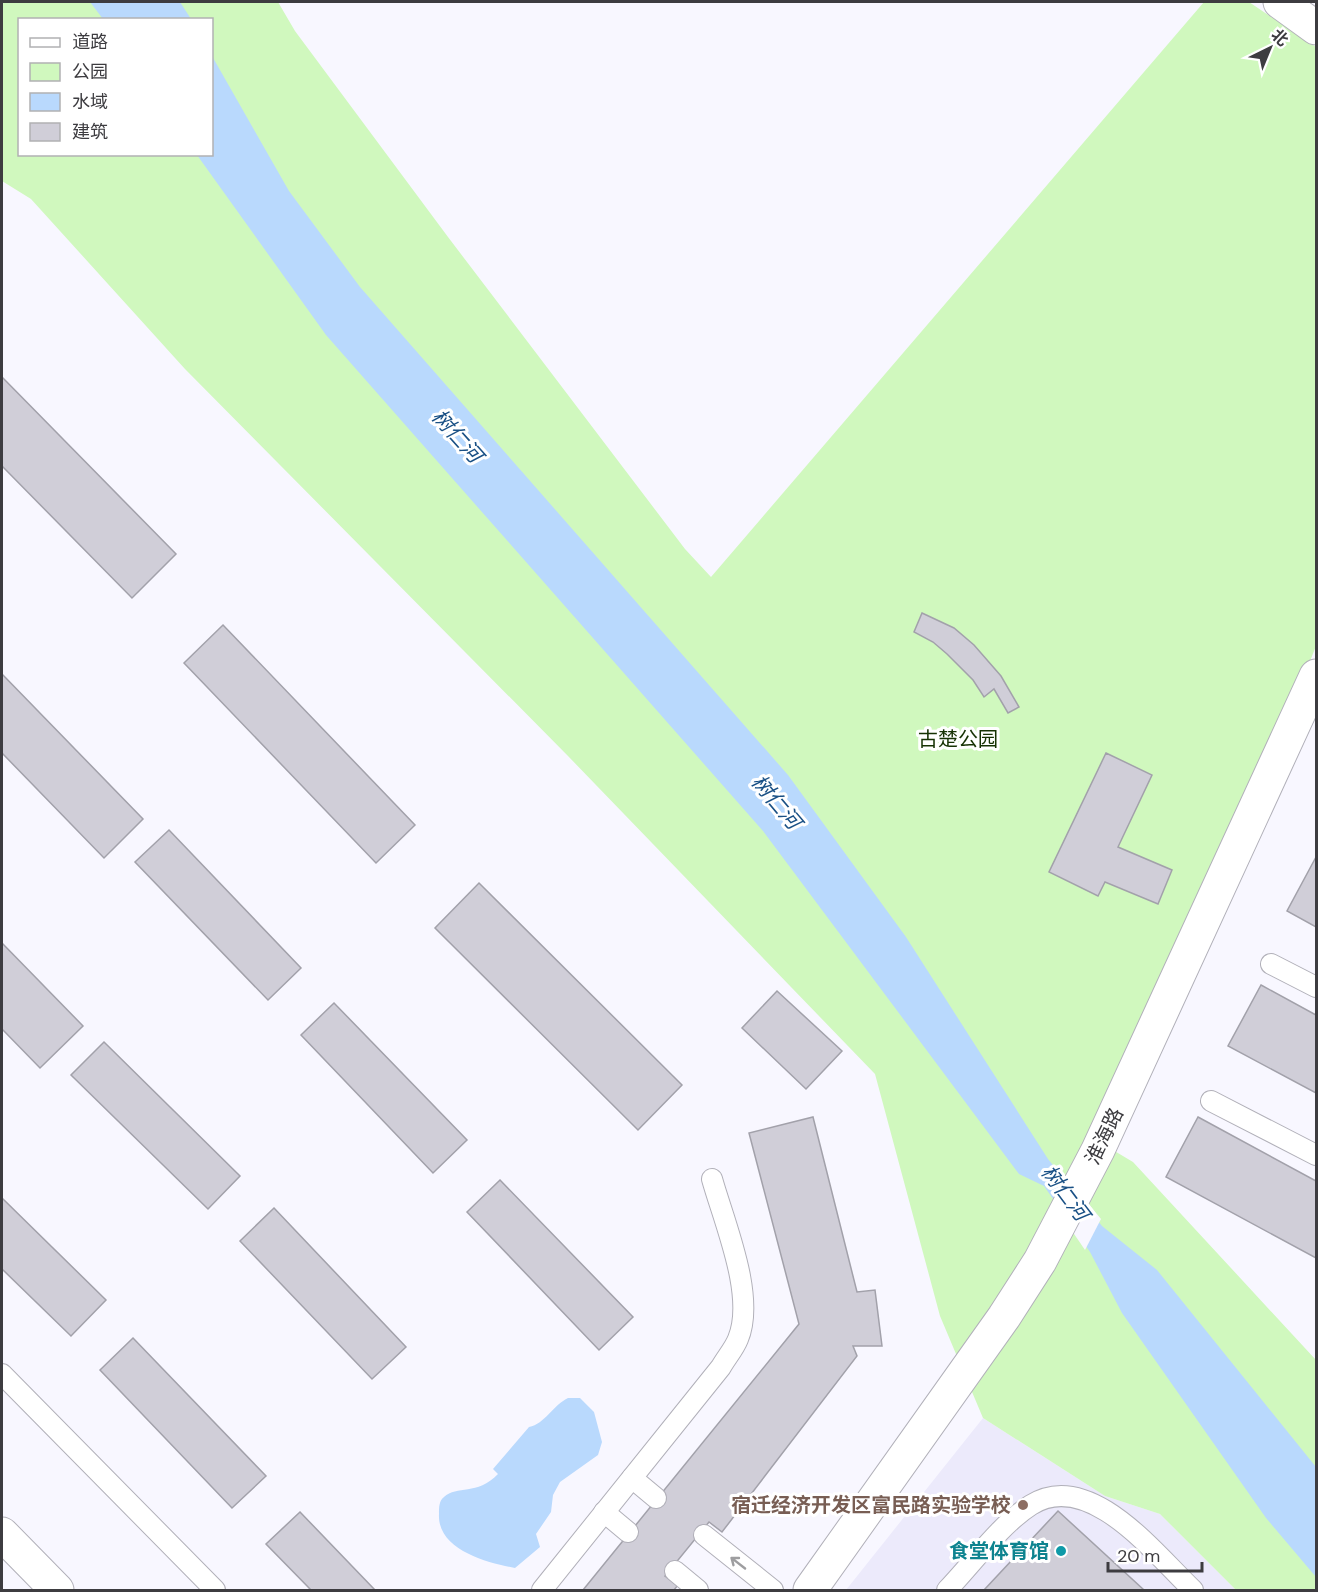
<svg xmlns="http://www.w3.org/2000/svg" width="1318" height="1592" viewBox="0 0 1318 1592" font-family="'DM Sans','Noto Sans SC',sans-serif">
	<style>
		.built { fill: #eceafb }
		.green { fill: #d0f8be; fill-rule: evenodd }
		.water { fill: #b9d9fd }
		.pier { fill: #f8f7ff }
		.building { fill: #d0ced8; stroke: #a2a1aa; stroke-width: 1.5 }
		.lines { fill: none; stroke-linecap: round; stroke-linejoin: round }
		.lane-casing { stroke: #b1b0b9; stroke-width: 22 }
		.street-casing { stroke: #b1b0b9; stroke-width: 35 }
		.secondary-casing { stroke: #b1b0b9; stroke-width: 35 }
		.lane { stroke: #fff; stroke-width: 20 }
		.street { stroke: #fff; stroke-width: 33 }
		.secondary { stroke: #fff; stroke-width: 33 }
		.oneway { stroke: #9e9ea0 }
		.education-dot { fill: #8d6e63; stroke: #fff; stroke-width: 2 }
		.culture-dot { fill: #0f9aa8; stroke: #fff; stroke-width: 2 }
		.labels { text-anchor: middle; stroke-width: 6; stroke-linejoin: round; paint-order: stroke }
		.park-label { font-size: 20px; fill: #163204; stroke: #fff }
		.street-label { font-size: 20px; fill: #3d3c40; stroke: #fff }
		.education-label { font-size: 20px; font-weight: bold; fill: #785e54; stroke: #fff; text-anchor: end }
		.culture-label { font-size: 20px; font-weight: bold; fill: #0d838f; stroke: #fff; text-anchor: end }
		.water-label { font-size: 21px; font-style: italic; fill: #195085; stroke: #fff }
	</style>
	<rect width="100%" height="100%" fill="#f8f7ff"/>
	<path class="built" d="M983 1418 1105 1496 1160 1514 1236 1590H846Z"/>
	<path class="green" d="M2 2H278L295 31 448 237 685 549 711 577 1204 2H1249L1316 47V646L1272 758 1091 1137 1133 1162 1316 1360V1590H1236L1160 1514 1105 1496 983 1418 940 1316 875 1074 568 756 185 369 31 199 2 181ZM20 20H212V154H20Z"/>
	<g class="water">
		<path d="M90 2H180L191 19H103Z"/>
		<path d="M212 56 289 191 360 287 788 775 906 937 1048 1159 1102 1226 1157 1270 1316 1467V1577L1266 1518 1122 1313 1090 1252 1044 1186 1019 1174 763 831 326 335 197 155 212 154Z"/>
		<path d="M568 1398H580L594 1412 602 1442 598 1455 560 1482 553 1495 551 1512 536 1534 540 1547 515 1568C488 1563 437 1550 439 1514 439 1507 439 1501 444 1497 457 1485 477 1496 498 1474L493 1469 529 1427C545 1424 553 1405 568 1398Z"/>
	</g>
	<path class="pier" d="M1069 1180 1101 1219 1085 1250 1055 1206Z"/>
	<g class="building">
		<path d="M2 377 176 554 132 598 2 466Z"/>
		<path d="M922 613 954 628 974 645 1001 676 1019 707 1008 713 994 689 984 697 973 680 947 654 933 642 914 632Z"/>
		<path d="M223 625 415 825 376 863 184 663Z"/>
		<path d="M2 674 143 819 104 858 2 753Z"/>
		<path d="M1106 753 1152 775 1118 847 1172 870 1158 904 1105 882 1098 896 1049 872Z"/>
		<path d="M169 830 301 968 268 1000 135 862Z"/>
		<path d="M1316 857V927L1287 911Z"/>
		<path d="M479 883 682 1085 638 1130 435 928Z"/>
		<path d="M2 943 83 1026 40 1068 2 1029Z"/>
		<path d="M1261 985 1316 1015V1093L1228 1046Z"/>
		<path d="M777 991 842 1051 806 1089 742 1028Z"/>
		<path d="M334 1003 467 1140 433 1173 301 1035Z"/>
		<path d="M104 1042 240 1176 208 1209 71 1075Z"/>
		<path d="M813 1117 857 1292 875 1290 882 1346H853L857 1356 722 1532 709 1522 665 1576 678 1585 674 1590H583L799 1324 749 1133Z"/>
		<path d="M1198 1117 1316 1181V1258L1166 1177Z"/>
		<path d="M500 1180 633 1317 599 1350 467 1212Z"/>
		<path d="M2 1198 106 1300 71 1336 2 1269Z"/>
		<path d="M274 1208 406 1347 372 1379 240 1241Z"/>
		<path d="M133 1338 266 1476 232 1508 100 1370Z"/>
		<path d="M1058 1511 1144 1590H984Z"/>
		<path d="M300 1512 375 1590H311L266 1544Z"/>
	</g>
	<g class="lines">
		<g class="lane-casing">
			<g id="lane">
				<path d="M1271 964 1316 987"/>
				<path d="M1211 1101 1316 1155"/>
				<path d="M2 1374 215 1590"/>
				<path d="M632 1478 656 1498"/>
				<path d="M604 1512 628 1532"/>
				<path d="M704 1535 773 1590"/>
				<path d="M675 1571 698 1590"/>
				<path d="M542 1590 721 1367C726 1358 734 1349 738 1339 756 1296 724 1222 712 1179"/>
				<path d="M947 1590C972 1564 1001 1524 1031 1505 1089 1468 1155 1554 1193 1590"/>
			</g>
		</g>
		<g class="street-casing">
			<g id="street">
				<path d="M1280 2 1316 28"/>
				<path d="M810 1590 1004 1317 1040 1261 1098 1150 1316 676"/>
			</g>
		</g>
		<g class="secondary-casing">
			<path id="secondary" d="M2 1534 57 1590"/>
		</g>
		<use href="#lane" class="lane"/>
		<use href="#street" class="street"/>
		<use href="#secondary" class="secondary"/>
	</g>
	<defs><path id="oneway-shaft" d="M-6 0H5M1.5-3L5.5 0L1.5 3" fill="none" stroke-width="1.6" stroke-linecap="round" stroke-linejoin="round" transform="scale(1.5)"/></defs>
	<use class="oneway" href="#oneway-shaft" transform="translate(738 1563) rotate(-142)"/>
	<circle class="education-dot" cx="1023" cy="1505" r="6"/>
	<circle class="culture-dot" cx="1061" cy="1551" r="6"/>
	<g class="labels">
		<g class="park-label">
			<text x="958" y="746">古楚公园</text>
		</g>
		<g class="street-label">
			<text transform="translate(1104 1136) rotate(-64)" y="7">淮海路</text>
		</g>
		<g class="education-label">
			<text x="1011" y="1512">宿迁经济开发区富民路实验学校</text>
		</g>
		<g class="culture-label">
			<text x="1049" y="1558">食堂体育馆</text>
		</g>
		<g class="water-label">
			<text transform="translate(457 436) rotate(48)" y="7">树仁河</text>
			<text transform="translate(776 802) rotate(50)" y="7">树仁河</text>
			<text transform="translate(1065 1193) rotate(53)" y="7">树仁河</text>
		</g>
	</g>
	<rect width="1318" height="1592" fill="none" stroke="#3d3c40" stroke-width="6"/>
	<rect x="18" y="18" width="195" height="138" fill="#ffffff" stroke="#b1b1b3" stroke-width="1.5"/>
	<rect x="30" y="38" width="30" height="9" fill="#ffffff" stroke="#b1b1b3" stroke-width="1.5"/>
	<text x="72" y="48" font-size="18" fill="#3d3c40">道路</text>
	<rect x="30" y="63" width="30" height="18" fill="#d0f8be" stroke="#b1b1b3" stroke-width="1.5"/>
	<text x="72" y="78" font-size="18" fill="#3d3c40">公园</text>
	<rect x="30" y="93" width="30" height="18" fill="#b9d9fd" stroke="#b1b1b3" stroke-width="1.5"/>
	<text x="72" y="108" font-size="18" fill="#3d3c40">水域</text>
	<rect x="30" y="123" width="30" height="18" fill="#d0ced8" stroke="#b1b1b3" stroke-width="1.5"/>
	<text x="72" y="138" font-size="18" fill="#3d3c40">建筑</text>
	<g transform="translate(1270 48) rotate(43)" stroke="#ffffff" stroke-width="4.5" paint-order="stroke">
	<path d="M0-4.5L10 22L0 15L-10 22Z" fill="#3d3c40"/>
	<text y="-9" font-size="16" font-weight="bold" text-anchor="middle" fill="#3d3c40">北</text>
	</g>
	<path d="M1108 1562v9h94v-9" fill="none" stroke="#3d3c40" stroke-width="3"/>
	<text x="1117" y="1562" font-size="18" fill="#3d3c40" stroke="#ffffff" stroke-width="4.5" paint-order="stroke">20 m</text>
</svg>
